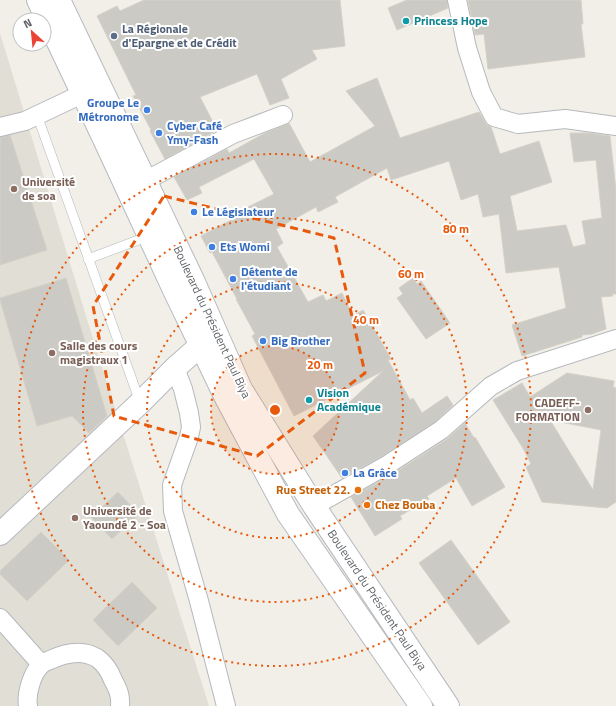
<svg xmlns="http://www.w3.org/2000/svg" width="616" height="706" viewBox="0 0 616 706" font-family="'Titillium Web',sans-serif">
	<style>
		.education { fill: #e1ded6 }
		.building { fill: #cccac5; stroke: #d6d1c6; fill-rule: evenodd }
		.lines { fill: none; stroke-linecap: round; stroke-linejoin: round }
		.lane-casing { stroke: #b5b8bc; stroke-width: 10 }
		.street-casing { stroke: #b5b8bc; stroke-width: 20 }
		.secondary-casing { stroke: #b6babf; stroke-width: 24 }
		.lane { stroke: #fff; stroke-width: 9 }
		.street { stroke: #fff; stroke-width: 18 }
		.secondary { stroke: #fff; stroke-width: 22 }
		.marked { fill: none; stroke: #e8590c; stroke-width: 3; stroke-dasharray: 8 5; stroke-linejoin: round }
		.ring { fill: none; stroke: #e8590c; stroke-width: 2; stroke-dasharray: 2 4 }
		.culture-dot { fill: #0f9aa8; stroke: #fff; stroke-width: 1.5 }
		.service-dot { fill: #5c6f8a; stroke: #fff; stroke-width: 1.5 }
		.shop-dot { fill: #3f7fe0; stroke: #fff; stroke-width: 1.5 }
		.education-dot { fill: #8d6e63; stroke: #fff; stroke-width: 1.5 }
		.food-dot { fill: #e8710a; stroke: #fff; stroke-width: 1.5 }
		.labels { text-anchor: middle; stroke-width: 4; stroke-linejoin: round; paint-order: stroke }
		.culture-label { font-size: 12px; font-weight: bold; fill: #0d838f; stroke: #fff; text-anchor: start }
		.service-label { font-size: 12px; font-weight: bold; fill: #4e5e75; stroke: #fff; text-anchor: start }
		.shop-label { font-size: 12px; font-weight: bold; fill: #366cbe; stroke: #fff; text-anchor: start }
		.education-label { font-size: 12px; font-weight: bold; fill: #785e54; stroke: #fff; text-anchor: start }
		.street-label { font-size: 12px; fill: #5f6368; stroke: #fff }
		.food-label { font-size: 12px; font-weight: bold; fill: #c56008; stroke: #fff; text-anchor: end }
		.centre { fill: #e8590c; stroke: #fff; stroke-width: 2 }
		.ring-label { font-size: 12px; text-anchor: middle; font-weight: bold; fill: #e8590c; stroke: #fff; stroke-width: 4; stroke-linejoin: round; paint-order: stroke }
	</style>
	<rect width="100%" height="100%" fill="#f1efe8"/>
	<path class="education" d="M0 33 90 329 209 706H0Z"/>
	<g class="building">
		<path d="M144 0H340L345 46 312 50 317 59 281 79 289 98 270 105 257 74 200 97 217 130 165 159 150 131 151 130 133 96 136 95 97 16 117 6 120 11Z"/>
		<path d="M407 0H447L448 8 397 30 388 8Z"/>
		<path d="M468 0H581L583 24H581L585 57 488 69 484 34 475 35Z"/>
		<path d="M377 78 400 138 479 112 485 122 487 125 491 127 500 154 539 141 552 182 510 196 517 231 566 225 573 247 586 244 582 221 602 218 596 160 574 162 570 133H588L610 136 616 190V294H612L613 296 601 297 606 329 592 334 582 335V337L522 356 512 325 566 308 559 267 506 273 499 214 483 217 478 194 461 200 449 161 391 180 387 168 335 197 338 202 318 212 316 207 276 229 283 243 277 247 308 302 323 295 326 301 342 293 353 316 363 310 391 359 388 360 410 400 413 398 422 413 447 396 453 405 435 422 382 456 342 478 313 436 383 371 294 416 252 336 255 334 236 299H237L212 252 210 253 201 236 250 210 248 207 274 194 254 159 199 187 202 193 187 200 174 177 227 149 229 153 265 133 289 123 310 162 375 126 346 91Z"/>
		<path d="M10 135 47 250 0 265V137Z"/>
		<path d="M66 278 107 416 89 433 72 416 37 426 0 300V298Z"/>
		<path d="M413 278 417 284 421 281 450 323 426 339 397 298 403 294 399 288Z"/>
		<path d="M567 373 614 381 613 387 616 388V502L607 508 542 502 526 467 531 464 524 450 493 400 522 383 530 397ZM550 420 601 430 593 490Z"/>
		<path d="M465 423 474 438 475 437 505 487 472 506 456 478 427 496 429 499 400 516 402 519 375 536 351 497 393 474 447 439Z"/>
		<path d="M118 492 139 514 112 539 91 517Z"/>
		<path d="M41 532 69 560 27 601 0 574V571Z"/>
		<path d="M451 540 510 622 478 645 419 563Z"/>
		<path d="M132 582 157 608 118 646 93 620Z"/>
	</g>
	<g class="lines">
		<g class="lane-casing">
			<g id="lane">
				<path d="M37 115 140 402"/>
				<path d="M88 259 149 236"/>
			</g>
		</g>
		<g class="street-casing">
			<g id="street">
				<path d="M457 0 467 48 481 92 494 117 518 124 565 119 616 126"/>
				<path d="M0 127 25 121 82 94"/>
				<path d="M145 181 233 134 283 115"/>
				<path d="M175 368 183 389 189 413 191 427 189 437 172 485 173 511 199 601 226 706"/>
				<path d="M314 506 387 465 441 430 491 386 517 371 616 339"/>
				<path d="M0 618 41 664"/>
				<path d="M28 706C26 694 32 672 42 664 44 662 48 661 50 660 65 653 82 649 97 658 104 663 110 672 113 680 118 689 121 696 120 706"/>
			</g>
		</g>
		<g class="secondary-casing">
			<g id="secondary">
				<path d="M38 0 104 139 174 290 225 396 288 514 421 706"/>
				<path d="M59 0 193 280 241 389 314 506 448 706"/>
				<path d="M0 534 140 403 175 368 210 337"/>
			</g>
		</g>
		<use href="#lane" class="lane"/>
		<use href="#street" class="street"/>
		<use href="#secondary" class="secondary"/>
	</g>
	<path class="marked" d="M164 196 334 238 365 373 257 456 114 416 93 306Z"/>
	<circle cx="275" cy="410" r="64" fill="#e8590c" fill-opacity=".12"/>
	<g class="ring">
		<circle cx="275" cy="410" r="64"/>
		<circle cx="275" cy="410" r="128"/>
		<circle cx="275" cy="410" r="192"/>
		<circle cx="275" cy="410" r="256"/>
	</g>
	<g class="culture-dot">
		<circle cx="406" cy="21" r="4"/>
		<circle cx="309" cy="400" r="4"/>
	</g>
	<circle class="service-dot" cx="114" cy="36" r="4"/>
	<g class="shop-dot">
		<circle cx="147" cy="110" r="4"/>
		<circle cx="159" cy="133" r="4"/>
		<circle cx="194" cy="212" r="4"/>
		<circle cx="212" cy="247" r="4"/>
		<circle cx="233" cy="279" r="4"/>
		<circle cx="263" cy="341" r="4"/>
		<circle cx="345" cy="473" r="4"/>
	</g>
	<g class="education-dot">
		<circle cx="14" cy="189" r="4"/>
		<circle cx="52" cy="353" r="4"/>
		<circle cx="588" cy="410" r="4"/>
		<circle cx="75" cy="518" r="4"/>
	</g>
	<g class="food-dot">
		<circle cx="358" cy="490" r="4"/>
		<circle cx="367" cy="505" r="4"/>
	</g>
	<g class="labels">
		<g class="culture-label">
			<text x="414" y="25">Princess Hope</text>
			<text x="317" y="397">Vision<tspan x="317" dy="14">Académique</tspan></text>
		</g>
		<g class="service-label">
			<text x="122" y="33">La Régionale<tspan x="122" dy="14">d'Epargne et de Crédit</tspan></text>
		</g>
		<g class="shop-label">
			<text x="139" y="107" text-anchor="end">Groupe Le<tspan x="139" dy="14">Métronome</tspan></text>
			<text x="167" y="130">Cyber Café<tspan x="167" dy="14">Ymy-Fash</tspan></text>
			<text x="202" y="216">Le Législateur</text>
			<text x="220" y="251">Ets Womi</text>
			<text x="241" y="276">Détente de<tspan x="241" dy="14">l'étudiant</tspan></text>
			<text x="271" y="345">Big Brother</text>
			<text x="353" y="477">La Grâce</text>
		</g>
		<g class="education-label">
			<text x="22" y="186">Université<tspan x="22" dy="14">de soa</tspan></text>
			<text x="60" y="350">Salle des cours<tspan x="60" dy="14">magistraux 1</tspan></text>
			<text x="580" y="407" text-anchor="end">CADEFF-<tspan x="580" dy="14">FORMATION</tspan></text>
			<text x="83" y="515">Université de<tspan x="83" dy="14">Yaoundé 2 - Soa</tspan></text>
		</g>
		<g class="street-label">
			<text transform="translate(212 322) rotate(65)" y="4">Boulevard du Président Paul Biya</text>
			<text transform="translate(377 600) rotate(56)" y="4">Boulevard du Président Paul Biya</text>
		</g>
		<g class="food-label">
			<text x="350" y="494">Rue Street 22.</text>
			<text x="375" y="509" text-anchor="start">Chez Bouba</text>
		</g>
	</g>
	<circle cx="275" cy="410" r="6" class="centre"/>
	<g class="ring-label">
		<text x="456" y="233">80 m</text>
		<text x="411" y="278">60 m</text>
		<text x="366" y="324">40 m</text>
		<text x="320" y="369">20 m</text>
	</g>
	<g transform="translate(32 32) rotate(333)"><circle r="19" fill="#ffffff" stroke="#bfc1c3"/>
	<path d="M0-3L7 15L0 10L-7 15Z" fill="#ea4335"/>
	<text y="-6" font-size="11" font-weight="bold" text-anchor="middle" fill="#5f6368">N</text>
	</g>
</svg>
